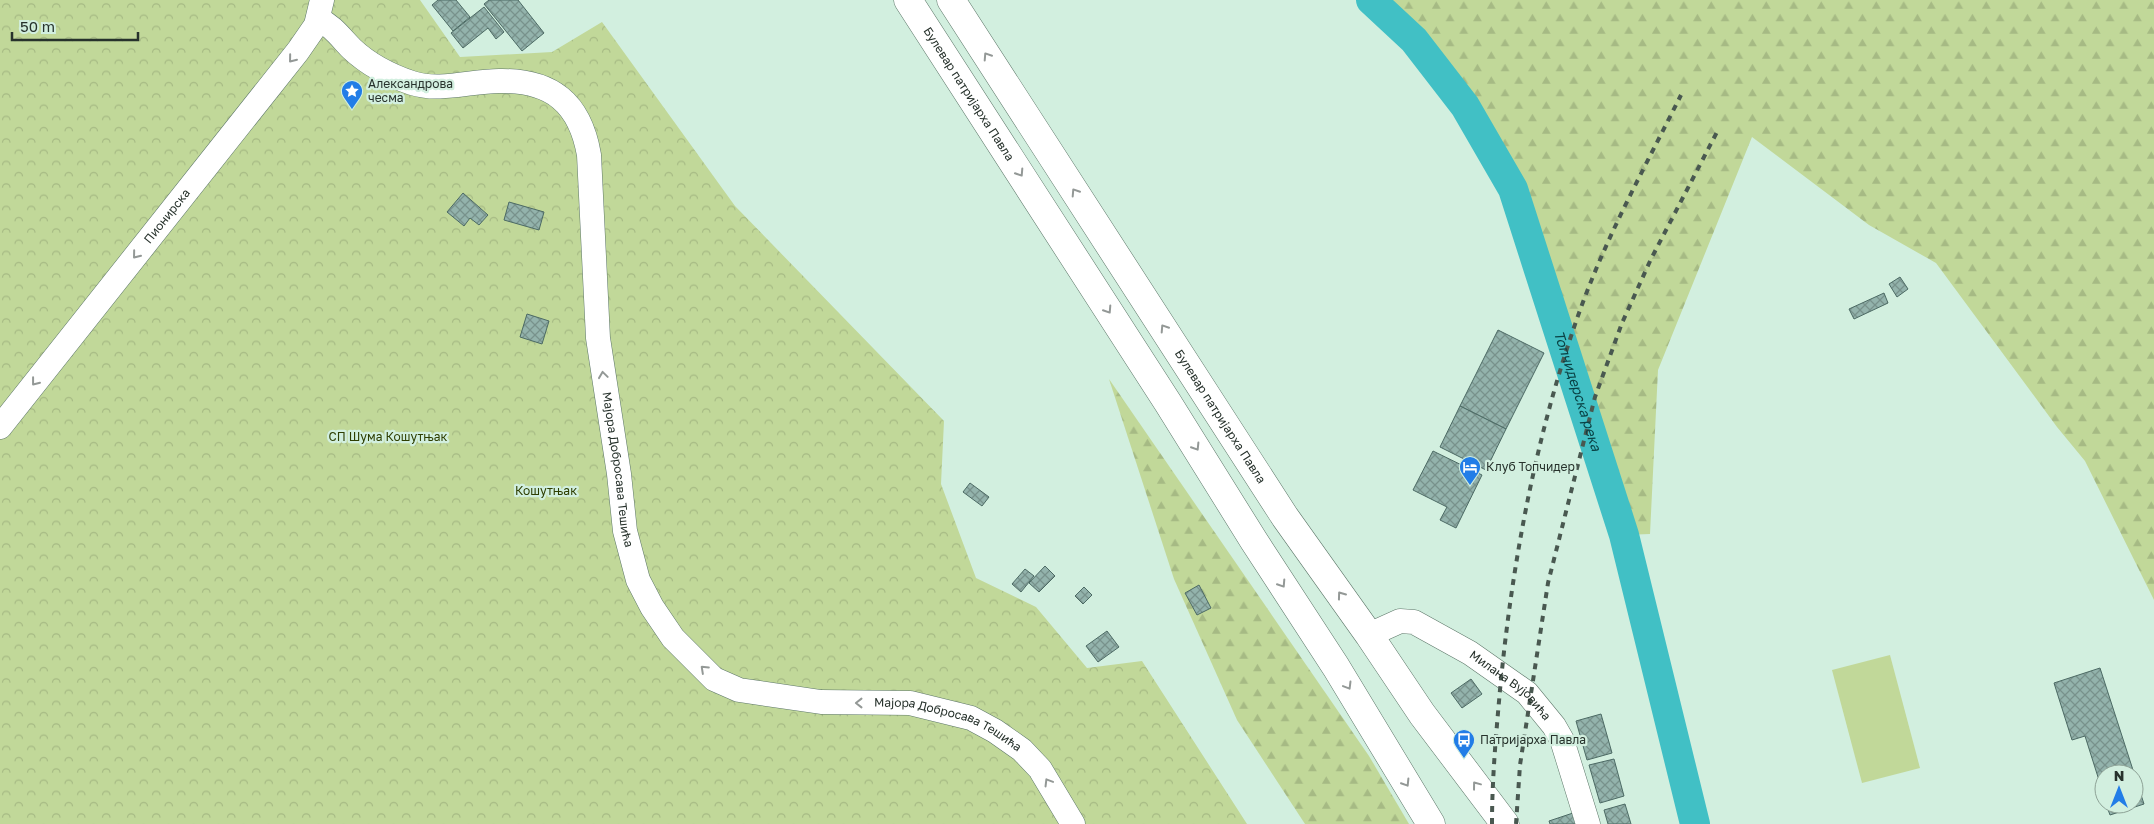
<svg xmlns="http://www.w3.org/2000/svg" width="2154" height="824" viewBox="0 0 2154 824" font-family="'Golos Text',sans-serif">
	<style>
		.green { fill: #c1d899 }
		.forest { fill: url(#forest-firs) }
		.park { fill: url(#park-crowns) }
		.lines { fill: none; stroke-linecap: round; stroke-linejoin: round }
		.river { stroke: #41c0c5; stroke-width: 30 }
		.building { fill: url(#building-cross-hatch); stroke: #4c6a64 }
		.minor-casing { stroke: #5d7769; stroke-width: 25 }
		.major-casing { stroke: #5d7769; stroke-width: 29 }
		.minor { stroke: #fff; stroke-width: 24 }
		.major { stroke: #fff; stroke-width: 28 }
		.rail { stroke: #495850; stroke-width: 4; stroke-dasharray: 6 6; stroke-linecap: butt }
		.oneway { stroke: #939896 }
		.labels { text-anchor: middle; stroke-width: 4.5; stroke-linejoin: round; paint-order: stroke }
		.poi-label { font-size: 12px; fill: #27322c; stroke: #d2efdf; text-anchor: start }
		.street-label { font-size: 12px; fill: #27322c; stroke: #d2efdf }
		.park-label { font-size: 12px; fill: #2e3e01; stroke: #d2efdf }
		.water-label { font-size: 14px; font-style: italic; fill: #0a4346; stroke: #d2efdf }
	</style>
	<defs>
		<pattern id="forest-firs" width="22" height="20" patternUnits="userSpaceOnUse" patternTransform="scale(1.25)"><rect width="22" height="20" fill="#c1d899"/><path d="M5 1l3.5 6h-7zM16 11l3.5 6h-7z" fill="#a6ba84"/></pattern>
		<pattern id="park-crowns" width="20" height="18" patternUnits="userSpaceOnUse" patternTransform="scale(1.25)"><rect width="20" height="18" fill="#c1d899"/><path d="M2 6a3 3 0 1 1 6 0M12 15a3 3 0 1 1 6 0" fill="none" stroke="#a6ba84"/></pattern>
		<pattern id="building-cross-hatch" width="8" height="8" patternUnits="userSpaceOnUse" patternTransform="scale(1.25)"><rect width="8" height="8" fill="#93b3ac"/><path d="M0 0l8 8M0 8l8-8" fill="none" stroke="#78928c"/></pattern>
	</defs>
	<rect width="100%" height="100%" fill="#d2efdf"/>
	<path class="green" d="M1890 655 1920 768 1862 783 1832 670Z"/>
	<g class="forest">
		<path d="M1371 0H2154V600L2085 461 2057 427 1936 263 1869 225 1752 137 1658 370 1650 534 1624 535 1513 189 1465 106 1414 40Z"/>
		<path d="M1109 379 1369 756 1409 824H1305L1237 720 1174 579Z"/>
	</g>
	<path class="park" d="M0 0H420L460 57 552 52 602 22 735 206 944 421 941 484 976 578 1036 607 1087 668 1142 661 1247 824H0Z"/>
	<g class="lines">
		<path class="river" id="s1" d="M1371 0 1414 40 1465 106 1513 189 1624 535 1695 824"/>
	</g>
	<g class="building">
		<path d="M438 0H456L470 17 453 31 432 5Z"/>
		<path d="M489 0H518L544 33 522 51 484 4Z"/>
		<path d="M484 7 504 32 496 39 488 28 463 48 451 33Z"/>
		<path d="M463 193 488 215 479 225 470 218 464 226 447 212Z"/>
		<path d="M509 202 544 212 539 230 504 220Z"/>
		<path d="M1900 277 1908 289 1897 297 1889 284Z"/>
		<path d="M1884 293 1888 303 1854 319 1849 309Z"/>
		<path d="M527 314 549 321 542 344 520 337Z"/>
		<path d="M1498 330 1544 353 1506 429 1460 406Z"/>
		<path d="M1460 406 1506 429 1486 470 1440 447Z"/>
		<path d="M1433 451 1482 475 1456 528 1440 520 1447 507 1413 490Z"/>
		<path d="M970 483 989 497 982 506 963 492Z"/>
		<path d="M1045 566 1055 576 1039 592 1029 583Z"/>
		<path d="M1025 569 1034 576 1021 592 1012 584Z"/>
		<path d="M1199 585 1211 608 1197 615 1185 593Z"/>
		<path d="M1084 587 1092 595 1083 604 1075 596Z"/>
		<path d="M1107 631 1119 647 1098 662 1086 646Z"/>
		<path d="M2100 668 2144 804 2110 815 2106 804H2134V774H2104V796L2085 736 2072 740 2054 683Z"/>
		<path d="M1471 679 1482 694 1462 708 1451 693Z"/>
		<path d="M1601 714 1612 753 1587 760 1576 721Z"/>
		<path d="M1614 759 1624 796 1600 803 1589 765Z"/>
		<path d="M1625 804 1631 824H1608L1604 810Z"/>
		<path d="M1573 813 1576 824H1550L1549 821Z"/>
	</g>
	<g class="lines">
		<g class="minor-casing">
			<g id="minor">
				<path id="s2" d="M318 19C333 26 341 38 352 49 369 65 391 76 412 83 440 92 471 81 499 81 552 80 580 103 589 155L598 338 619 474 625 531 638 580 652 607 673 638 714 679 739 690 821 702 910 703 971 718 995 731 1022 750 1040 769 1073 824"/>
				<path id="s3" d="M0 427 298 51 316 25 322 0"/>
				<path id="s4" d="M1369 635 1400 621 1414 622 1470 653 1527 693 1554 726 1562 740 1588 824"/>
			</g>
		</g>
		<g class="major-casing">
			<g id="major">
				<path id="s5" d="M908 0 1168 403 1254 541 1336 667 1431 824"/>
				<path id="s6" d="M951 0 1285 517 1369 635 1422 714 1505 824"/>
			</g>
		</g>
		<use href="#minor" class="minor"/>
		<use href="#major" class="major"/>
		<g class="rail">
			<path d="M1492 824C1492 779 1496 735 1500 690 1512 563 1536 434 1579 313 1606 237 1645 167 1681 95"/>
			<path d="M1516 824 1520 765 1548 583 1595 397 1622 323 1651 259 1717 132"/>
		</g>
	</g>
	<defs><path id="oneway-chevron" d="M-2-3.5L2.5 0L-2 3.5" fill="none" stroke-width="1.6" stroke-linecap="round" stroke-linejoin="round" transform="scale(1.25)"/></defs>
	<g class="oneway">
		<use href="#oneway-chevron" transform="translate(987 56) rotate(-123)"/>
		<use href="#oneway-chevron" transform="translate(292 59) rotate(129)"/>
		<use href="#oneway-chevron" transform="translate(1020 173) rotate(57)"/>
		<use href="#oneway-chevron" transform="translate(1075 192) rotate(-123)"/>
		<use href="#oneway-chevron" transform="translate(136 255) rotate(129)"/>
		<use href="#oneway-chevron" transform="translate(1108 310) rotate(57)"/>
		<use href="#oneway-chevron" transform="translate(1164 328) rotate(-123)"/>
		<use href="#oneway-chevron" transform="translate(603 375) rotate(-98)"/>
		<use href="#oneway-chevron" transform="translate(35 382) rotate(128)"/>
		<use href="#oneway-chevron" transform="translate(1196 447) rotate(58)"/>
		<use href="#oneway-chevron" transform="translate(1282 584) rotate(57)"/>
		<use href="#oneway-chevron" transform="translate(1341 595) rotate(-126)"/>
		<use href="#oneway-chevron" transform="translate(704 669) rotate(-137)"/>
		<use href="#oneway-chevron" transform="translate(1348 686) rotate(59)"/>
		<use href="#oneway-chevron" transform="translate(859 703) rotate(180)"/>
		<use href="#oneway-chevron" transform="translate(1048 782) rotate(-121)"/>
		<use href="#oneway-chevron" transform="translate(1406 783) rotate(58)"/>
		<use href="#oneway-chevron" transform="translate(1476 785) rotate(-127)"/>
	</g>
	<defs>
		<g id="sight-pin" transform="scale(1.125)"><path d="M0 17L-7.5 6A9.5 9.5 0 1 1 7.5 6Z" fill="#227de7" stroke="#d2efdf"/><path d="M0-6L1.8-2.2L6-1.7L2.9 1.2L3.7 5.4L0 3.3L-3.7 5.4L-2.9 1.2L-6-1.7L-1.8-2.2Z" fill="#fff"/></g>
		<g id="hotel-pin" transform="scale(1.125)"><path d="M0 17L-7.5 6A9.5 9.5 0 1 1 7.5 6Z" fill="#227de7" stroke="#d2efdf"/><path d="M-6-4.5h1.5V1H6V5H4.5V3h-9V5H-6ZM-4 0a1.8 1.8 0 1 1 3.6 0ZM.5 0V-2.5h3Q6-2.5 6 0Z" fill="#fff"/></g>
		<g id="bus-pin" transform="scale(1.125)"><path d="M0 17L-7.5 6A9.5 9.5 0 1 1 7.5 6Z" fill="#227de7" stroke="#d2efdf"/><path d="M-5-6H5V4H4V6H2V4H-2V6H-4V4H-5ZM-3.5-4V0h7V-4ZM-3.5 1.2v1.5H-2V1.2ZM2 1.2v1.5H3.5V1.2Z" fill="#fff"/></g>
	</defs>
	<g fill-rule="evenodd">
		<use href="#sight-pin" x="352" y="91"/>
		<use href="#hotel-pin" x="1470" y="467"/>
		<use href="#bus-pin" x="1464" y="740"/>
	</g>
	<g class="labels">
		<g class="poi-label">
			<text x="368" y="88">Александрова<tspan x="368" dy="14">чесма</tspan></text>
			<text x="1486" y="471">Клуб Топчидер</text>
			<text x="1480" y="744">Патријарха Павла</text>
		</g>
		<g class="street-label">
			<text dy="4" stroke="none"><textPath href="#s5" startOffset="112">Булевар патријарха Павла</textPath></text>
			<text dy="4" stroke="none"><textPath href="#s3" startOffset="269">Пионирска</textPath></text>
			<text dy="4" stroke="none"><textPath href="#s6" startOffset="496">Булевар патријарха Павла</textPath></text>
			<text dy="4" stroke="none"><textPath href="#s2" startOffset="649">Мајора Добросава Тешића</textPath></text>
			<text dy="4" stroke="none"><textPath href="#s4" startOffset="164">Милана Вујовића</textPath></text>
			<text dy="4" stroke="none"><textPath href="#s2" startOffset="1129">Мајора Добросава Тешића</textPath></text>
		</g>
		<g class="park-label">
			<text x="388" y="441">СП Шума Кошутњак</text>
			<text x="546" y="495">Кошутњак</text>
		</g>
		<g class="water-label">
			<text dy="5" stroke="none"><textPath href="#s1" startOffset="450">Топчидерска река</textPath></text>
		</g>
	</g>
	<g transform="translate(2119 789)"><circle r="24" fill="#d2efdf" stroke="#8ea397"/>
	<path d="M0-4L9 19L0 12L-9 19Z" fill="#227de7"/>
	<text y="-8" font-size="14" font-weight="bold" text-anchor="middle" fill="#27322c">N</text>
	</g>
	<path d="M12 32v8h126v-8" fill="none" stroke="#27322c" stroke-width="2.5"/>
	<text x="20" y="32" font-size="15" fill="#27322c" stroke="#d2efdf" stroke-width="4" paint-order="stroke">50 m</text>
</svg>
